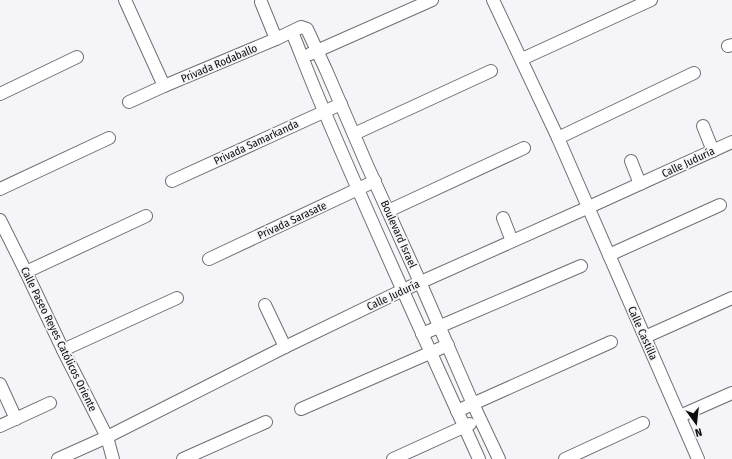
<svg xmlns="http://www.w3.org/2000/svg" width="732" height="459" viewBox="0 0 732 459" font-family="'Fira Sans Condensed',sans-serif">
	<style>
		.lines { fill: none; stroke-linecap: round; stroke-linejoin: round }
		.street-casing { stroke: #6f6f73; stroke-width: 14 }
		.street { stroke: #fff; stroke-width: 12 }
		.labels { text-anchor: middle; stroke-width: 3.5; stroke-linejoin: round; paint-order: stroke }
		.street-label { font-size: 11px; fill: #0d0d0e; stroke: #f5f5f9 }
	</style>
	<rect width="100%" height="100%" fill="#f5f5f9"/>
	<g class="lines">
		<g class="street-casing">
			<g id="street">
				<path d="M125 0 164 86"/>
				<path d="M493 0 558 138 698 459"/>
				<path d="M261 2 276 39"/>
				<path d="M292 32C303 59 313 86 325 113 374 229 427 344 479 459"/>
				<path d="M728 46 732 45"/>
				<path d="M310 54 432 0"/>
				<path d="M522 59 651 0"/>
				<path d="M0 94 77 57"/>
				<path d="M129 102 164 86 276 39 301 27 307 29 326 70 367 165 420 282 473 404 499 459"/>
				<path d="M703 126 713 151"/>
				<path d="M354 134 491 71"/>
				<path d="M558 138 694 73"/>
				<path d="M631 161 640 184"/>
				<path d="M172 181 341 104"/>
				<path d="M0 189 109 138"/>
				<path d="M388 211 524 148"/>
				<path d="M503 218 512 241"/>
				<path d="M0 220 26 272 63 350 107 437 113 459"/>
				<path d="M609 255 720 205"/>
				<path d="M209 259 375 181"/>
				<path d="M26 272 146 216"/>
				<path d="M265 305 285 347"/>
				<path d="M422 334 581 266"/>
				<path d="M645 337 732 298"/>
				<path d="M63 350 177 298"/>
				<path d="M0 384 16 419"/>
				<path d="M301 409 448 345"/>
				<path d="M457 411 611 342"/>
				<path d="M680 416 732 393"/>
				<path d="M0 426 50 403"/>
				<path d="M58 459 107 437 285 347 403 290 589 207 732 142"/>
				<path d="M183 459 266 422"/>
				<path d="M393 459 470 424"/>
				<path d="M565 459 643 423"/>
			</g>
		</g>
		<use href="#street" class="street"/>
	</g>
	<g class="labels">
		<g class="street-label">
			<text transform="translate(219 63) rotate(-23)" y="4">Privada Rodaballo</text>
			<text transform="translate(256 142) rotate(-25)" y="4">Privada Samarkanda</text>
			<text transform="translate(688 162) rotate(-25)" y="4">Calle Juduría</text>
			<text transform="translate(292 220) rotate(-25)" y="4">Privada Sarasate</text>
			<text transform="translate(399 234) rotate(66)" y="4">Boulevard Israel</text>
			<text transform="translate(393 295) rotate(-25)" y="4">Calle Juduría</text>
			<text transform="translate(643 333) rotate(66)" y="4">Calle Castilla</text>
			<text transform="translate(59 339) rotate(64)" y="4">Calle Paseo Reyes Católicos Oriente</text>
		</g>
	</g>
	<g transform="translate(696 423) rotate(165)" stroke="#f5f5f9" stroke-width="3" paint-order="stroke">
	<path d="M0-3L7 15L0 10L-7 15Z" fill="#0d0d0e"/>
	<text y="-6" font-size="11" font-weight="bold" text-anchor="middle" fill="#0d0d0e">N</text>
	</g>
</svg>
